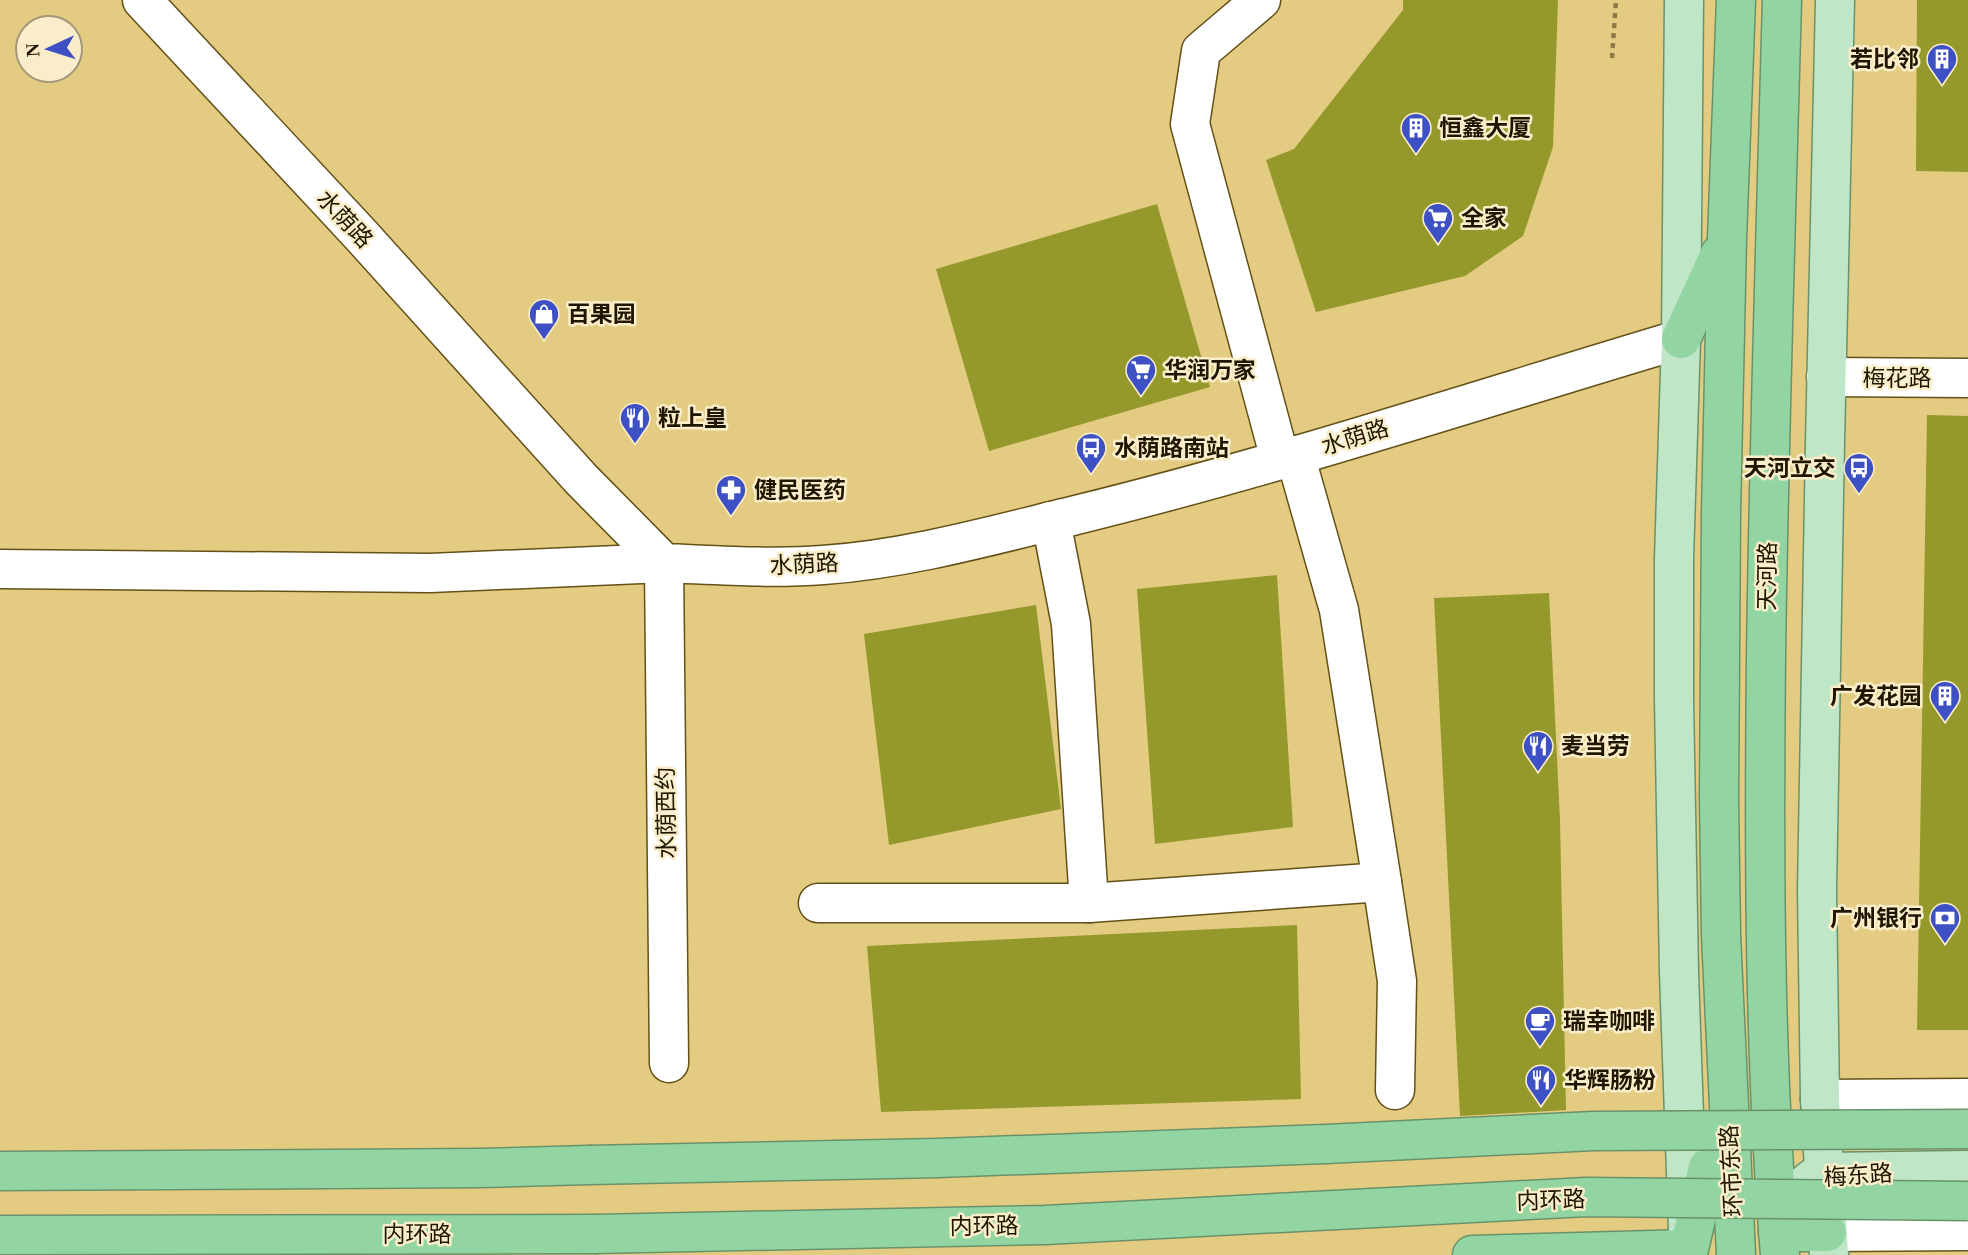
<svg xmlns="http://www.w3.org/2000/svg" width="1968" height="1255" viewBox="0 0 1968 1255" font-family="'Times New Roman','Noto Sans SC',serif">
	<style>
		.building { fill: #95992b }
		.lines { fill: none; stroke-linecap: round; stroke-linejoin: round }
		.minor-casing { stroke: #635118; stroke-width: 41 }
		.major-casing { stroke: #6a9269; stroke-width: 41 }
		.highway-casing { stroke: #6a9269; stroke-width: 41 }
		.path { stroke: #8b7947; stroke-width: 4.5; stroke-dasharray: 5 5; stroke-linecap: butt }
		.minor { stroke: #fff; stroke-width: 38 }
		.major { stroke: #bee6c7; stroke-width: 38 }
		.highway { stroke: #92d5a2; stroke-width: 38 }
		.highway-bridge-casing { stroke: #6a9269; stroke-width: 41; stroke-linecap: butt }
		.highway-bridge { stroke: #92d5a2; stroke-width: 38 }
		.labels { text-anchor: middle; stroke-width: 5; stroke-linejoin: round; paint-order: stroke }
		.poi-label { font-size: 23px; font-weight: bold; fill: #201600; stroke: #faedca; text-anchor: start }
		.street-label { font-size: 23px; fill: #201600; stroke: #faedca }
	</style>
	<rect width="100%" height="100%" fill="#e4cb82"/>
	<g class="building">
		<path d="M1403 0H1558L1553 147 1523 236 1465 276 1316 312 1266 160 1294 149 1403 10Z"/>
		<path d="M1917 0H1968V172L1916 171Z"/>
		<path d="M1157 204 1210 387 989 451 936 269Z"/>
		<path d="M1927 415 1968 416V1030H1917Z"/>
		<path d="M1277 575 1293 827 1155 844 1137 589Z"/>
		<path d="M1549 593 1560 820 1566 1110 1460 1116 1434 598Z"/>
		<path d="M1036 605 1061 809 889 845 864 634Z"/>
		<path d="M1297 925 1301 1099 881 1112 867 946Z"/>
	</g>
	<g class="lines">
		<g class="minor-casing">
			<g id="minor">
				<path d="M142 0 360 234 581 479 664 563C717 565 770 569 823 565 909 559 993 535 1076 515 1280 465 1480 399 1681 339"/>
				<path d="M1261 0 1201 51 1190 124 1280 459"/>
				<path d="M1826 377 1968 378"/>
				<path d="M1295 455 1339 610 1382 882 1397 981 1395 1090"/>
				<path d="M1051 521 1071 624 1089 903"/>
				<path d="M0 569 430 573 664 563 669 1063"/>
				<path d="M818 903H1089L1382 882"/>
				<path d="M1820 1099 1968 1098"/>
				<path d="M1827 1232 1968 1231"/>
			</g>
		</g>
		<g class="major-casing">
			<g id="major">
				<path d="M1684 0 1681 339 1674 559V700L1679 972 1688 1230"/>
				<path d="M1802 1187 1813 1178 1824 1172 1968 1170"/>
				<path d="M1829 1255 1820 1099 1817 891 1825 442 1835 0"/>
			</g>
		</g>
		<g class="highway-casing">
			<g id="highway">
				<path d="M1736 0 1727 239 1721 514 1719 799 1721 935 1736 1255"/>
				<path d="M1681 339 1720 254"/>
				<path d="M0 1171 481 1168 588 1165"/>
				<path d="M1778 1232H1827"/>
				<path d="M0 1235 594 1234"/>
				<path d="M1472 1255 1689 1249 1708 1167"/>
				<path d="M1780 1255C1764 1056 1764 856 1766 656 1769 437 1776 219 1782 0"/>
			</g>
		</g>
		<path class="path" d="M1612 58 1616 0"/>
		<use href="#minor" class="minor"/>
		<use href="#major" class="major"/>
		<use href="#highway" class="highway"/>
		<g class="highway-bridge-casing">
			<g id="highway-bridge">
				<path d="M588 1165 938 1158 1326 1144 1594 1131 1968 1129"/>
				<path d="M594 1234 1045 1225 1586 1197 1968 1201"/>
			</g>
		</g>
		<use href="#highway-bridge" class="highway-bridge"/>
	</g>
	<defs>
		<g id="building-pin" transform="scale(1.575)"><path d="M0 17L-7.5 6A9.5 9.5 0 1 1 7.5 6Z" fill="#3e51c4" stroke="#faedca"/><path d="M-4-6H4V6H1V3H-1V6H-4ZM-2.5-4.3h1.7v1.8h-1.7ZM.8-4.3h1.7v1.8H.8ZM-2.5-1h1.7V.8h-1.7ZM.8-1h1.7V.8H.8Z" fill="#fff"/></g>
		<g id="supermarket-pin" transform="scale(1.575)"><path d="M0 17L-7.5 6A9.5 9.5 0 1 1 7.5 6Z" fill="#3e51c4" stroke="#faedca"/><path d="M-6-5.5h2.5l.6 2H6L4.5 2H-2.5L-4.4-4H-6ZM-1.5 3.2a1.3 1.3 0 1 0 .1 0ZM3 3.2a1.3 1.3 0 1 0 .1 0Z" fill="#fff"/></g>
		<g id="shop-pin" transform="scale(1.575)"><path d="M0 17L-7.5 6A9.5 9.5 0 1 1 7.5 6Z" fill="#3e51c4" stroke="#faedca"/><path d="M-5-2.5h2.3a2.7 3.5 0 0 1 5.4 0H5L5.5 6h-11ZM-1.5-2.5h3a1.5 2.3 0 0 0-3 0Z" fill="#fff"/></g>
		<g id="restaurant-pin" transform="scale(1.575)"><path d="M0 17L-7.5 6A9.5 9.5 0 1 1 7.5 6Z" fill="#3e51c4" stroke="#faedca"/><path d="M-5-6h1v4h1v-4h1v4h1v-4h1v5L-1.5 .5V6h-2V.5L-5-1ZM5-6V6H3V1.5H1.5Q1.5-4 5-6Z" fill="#fff"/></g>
		<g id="bus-pin" transform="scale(1.575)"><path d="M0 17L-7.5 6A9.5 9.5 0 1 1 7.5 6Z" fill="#3e51c4" stroke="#faedca"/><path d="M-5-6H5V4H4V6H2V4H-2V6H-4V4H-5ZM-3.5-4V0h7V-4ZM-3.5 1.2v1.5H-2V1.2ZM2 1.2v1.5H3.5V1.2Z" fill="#fff"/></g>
		<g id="pharmacy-pin" transform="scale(1.575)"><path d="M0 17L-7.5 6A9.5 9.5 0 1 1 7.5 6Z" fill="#3e51c4" stroke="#faedca"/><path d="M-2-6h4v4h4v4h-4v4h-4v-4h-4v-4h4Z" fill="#fff"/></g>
		<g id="bank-pin" transform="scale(1.575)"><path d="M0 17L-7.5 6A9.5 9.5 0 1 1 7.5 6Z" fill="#3e51c4" stroke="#faedca"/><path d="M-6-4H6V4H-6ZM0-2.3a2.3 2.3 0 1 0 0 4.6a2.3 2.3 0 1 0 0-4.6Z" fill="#fff"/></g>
		<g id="cafe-pin" transform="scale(1.575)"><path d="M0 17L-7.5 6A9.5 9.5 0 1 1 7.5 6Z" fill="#3e51c4" stroke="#faedca"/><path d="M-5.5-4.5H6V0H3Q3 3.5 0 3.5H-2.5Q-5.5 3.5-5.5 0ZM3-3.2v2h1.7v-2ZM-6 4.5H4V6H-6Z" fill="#fff"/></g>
	</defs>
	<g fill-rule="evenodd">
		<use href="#building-pin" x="1942" y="59"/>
		<use href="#building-pin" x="1416" y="128"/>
		<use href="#supermarket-pin" x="1438" y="218"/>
		<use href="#shop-pin" x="544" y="314"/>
		<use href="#supermarket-pin" x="1141" y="370"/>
		<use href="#restaurant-pin" x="635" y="418"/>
		<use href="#bus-pin" x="1091" y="448"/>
		<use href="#bus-pin" x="1859" y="468"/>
		<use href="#pharmacy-pin" x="731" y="490"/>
		<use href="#building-pin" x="1945" y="696"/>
		<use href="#restaurant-pin" x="1538" y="746"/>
		<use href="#bank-pin" x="1945" y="918"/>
		<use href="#cafe-pin" x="1540" y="1021"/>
		<use href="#restaurant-pin" x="1541" y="1080"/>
	</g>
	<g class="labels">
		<g class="poi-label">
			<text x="1919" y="67" text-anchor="end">若比邻</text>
			<text x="1439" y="136">恒鑫大厦</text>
			<text x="1461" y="226">全家</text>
			<text x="567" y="322">百果园</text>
			<text x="1164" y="378">华润万家</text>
			<text x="658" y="426">粒上皇</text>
			<text x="1114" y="456">水荫路南站</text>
			<text x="1836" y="476" text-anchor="end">天河立交</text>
			<text x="754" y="498">健民医药</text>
			<text x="1922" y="704" text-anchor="end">广发花园</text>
			<text x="1561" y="754">麦当劳</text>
			<text x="1922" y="926" text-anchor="end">广州银行</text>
			<text x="1563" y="1029">瑞幸咖啡</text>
			<text x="1564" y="1088">华辉肠粉</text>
		</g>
		<g class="street-label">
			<text transform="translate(345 219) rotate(47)" y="8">水荫路</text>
			<text x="1897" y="386">梅花路</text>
			<text transform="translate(1355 437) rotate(-17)" y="8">水荫路</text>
			<text transform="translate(804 564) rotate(-3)" y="8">水荫路</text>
			<text transform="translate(1767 576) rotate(-89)" y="8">天河路</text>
			<text transform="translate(666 813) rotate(-91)" y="8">水荫西约</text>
			<text transform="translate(1731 1171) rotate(-93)" y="8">环市东路</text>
			<text transform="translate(1858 1175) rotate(-4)" y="8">梅东路</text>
			<text transform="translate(1551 1200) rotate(-2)" y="8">内环路</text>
			<text transform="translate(984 1226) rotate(-1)" y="8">内环路</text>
			<text x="417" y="1242">内环路</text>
		</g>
	</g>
	<g transform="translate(49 49) rotate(266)"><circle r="33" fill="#faedca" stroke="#a39779" stroke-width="2"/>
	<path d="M0-5L12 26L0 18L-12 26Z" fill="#3e51c4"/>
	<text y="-10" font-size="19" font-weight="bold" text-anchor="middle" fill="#201600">N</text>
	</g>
</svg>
